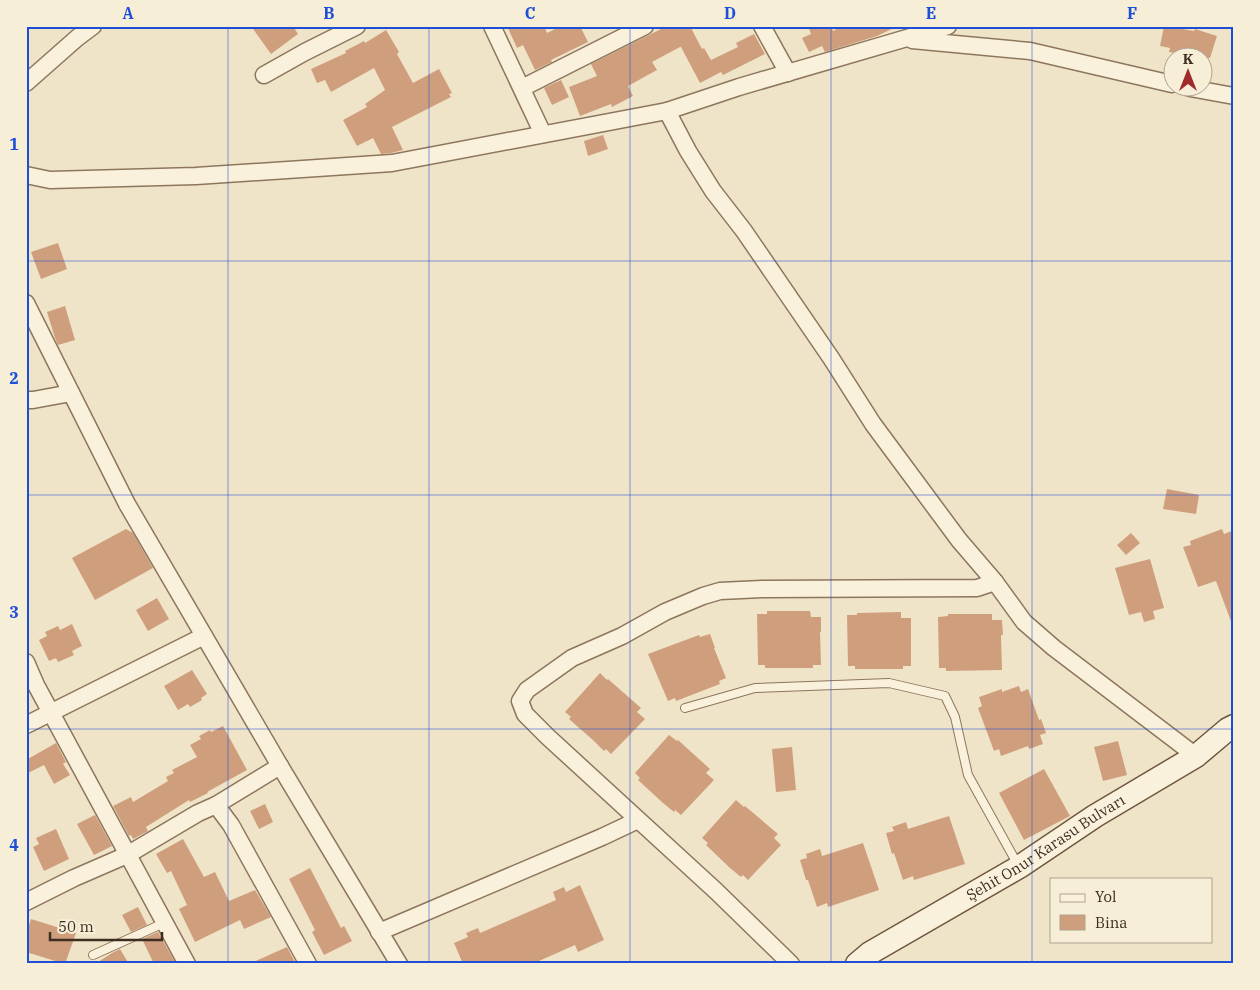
<svg xmlns="http://www.w3.org/2000/svg" width="1260" height="990" viewBox="0 0 1260 990" font-family="'IBM Plex Serif',serif">
	<style>
		.building { fill: #cf9f7d }
		.lines { fill: none; stroke-linecap: round; stroke-linejoin: round }
		.lane-casing { stroke: #8d765c; stroke-width: 10 }
		.street-casing { stroke: #8d765c; stroke-width: 19 }
		.secondary-casing { stroke: #6f573f; stroke-width: 25 }
		.lane { stroke: #faf1dc; stroke-width: 8 }
		.street { stroke: #faf1dc; stroke-width: 16 }
		.secondary { stroke: #faf1dc; stroke-width: 22 }
		.grid { fill: none; stroke: #1d4ed8; stroke-width: 1; stroke-opacity: 0.55 }
		.labels { text-anchor: middle; stroke-width: 4; stroke-linejoin: round; paint-order: stroke }
		.street-label { font-size: 15px; fill: #3d2e20; stroke: #f7eed8 }
		.neatline { fill: none; stroke: #1d4ed8; stroke-width: 2 }
		.grid-label { font-size: 16px; text-anchor: middle; font-weight: bold; fill: #1d4ed8 }
	</style>
	<rect width="100%" height="100%" fill="#f0e4c8"/>
	<g class="building">
		<path d="M251 26H293L298 34 271 54Z"/>
		<path d="M507 26H544L547 33 561 26H580L588 42 551 60 552 62 535 70 523 45 517 48Z"/>
		<path d="M667 26H690L702 49 704 48 711 60 738 47 736 43 754 34 765 54 723 75 721 72 700 83 681 47H680L652 62 657 70 628 86 633 96 612 107 611 104 580 116 569 87 597 76 591 64Z"/>
		<path d="M808 26H831L833 31 842 26H898L877 36 825 52 822 46 809 52 802 38 811 34Z"/>
		<path d="M1164 26 1194 31 1195 29 1217 36 1210 58H1185L1186 55 1169 52 1170 48 1160 46Z"/>
		<path d="M386 30 399 52 397 54 413 83 439 69 452 93 449 94 451 97 392 127 403 150 391 153 381 154 373 138 357 146 343 120 367 107 365 104 385 90 374 68 331 92 325 80 317 83 311 69 346 53 345 51 364 41 365 43Z"/>
		<path d="M561 80 569 97 552 105 544 88Z"/>
		<path d="M603 135 608 149 588 156 584 141Z"/>
		<path d="M58 243 67 269 41 279 31 252Z"/>
		<path d="M65 306 75 340 58 345 55 338 47 312Z"/>
		<path d="M1167 489 1199 495 1196 514 1163 509Z"/>
		<path d="M126 529 133 533 153 568 95 600 72 558Z"/>
		<path d="M1222 529 1224 534 1234 530V624H1232L1216 581 1198 587 1183 547 1191 545 1190 541Z"/>
		<path d="M1131 533 1140 543 1126 555 1117 545Z"/>
		<path d="M1150 559 1164 608 1153 611 1155 619 1144 622 1141 612 1129 615 1115 568Z"/>
		<path d="M157 598 169 619 148 631 136 610Z"/>
		<path d="M767 611H810L811 617H821V632H820L821 665H813V668H765V665H758L757 614H767Z"/>
		<path d="M901 612V618H911V666H903V669H855V666H848L847 615H857V613Z"/>
		<path d="M948 614H992V620H1002L1003 635H1001L1002 670 946 671V668H939L938 617 948 616Z"/>
		<path d="M72 624 82 646 72 651 74 655 58 662 56 658 49 661 39 640 47 636 45 632 58 626 60 630Z"/>
		<path d="M710 634 715 648H714L726 678 719 681 720 684 707 689 676 701 675 698 668 701 648 654 699 635 700 637Z"/>
		<path d="M192 670 207 694 201 698 202 700 190 707 188 704 178 710 164 686Z"/>
		<path d="M600 673 607 680 608 679 641 708 637 712 645 719 611 754 606 749 604 751 594 741 569 719 571 717 565 712Z"/>
		<path d="M1019 686 1021 692 1028 689 1039 720 1041 719 1046 733 1040 735 1043 744 1029 749 1028 746 1001 756 999 749 994 751 978 708 982 706 979 697 1002 689V692Z"/>
		<path d="M223 726 247 770 207 792 208 793 190 802 189 800 146 827 148 831 133 839 131 835 129 836 113 806 131 797 133 802 168 781 166 777 174 773 172 770 197 757 190 745 201 739 199 736 210 730 211 732Z"/>
		<path d="M669 735 677 741 678 740 710 769 706 773 714 780 681 815 675 810 674 812 663 803 638 780 640 778 635 773Z"/>
		<path d="M1118 741 1127 775 1103 781 1094 747Z"/>
		<path d="M56 743 66 762 63 764 70 775 54 784 44 765 26 774V760Z"/>
		<path d="M792 747 796 790 776 792 772 749Z"/>
		<path d="M1044 769 1070 816 1024 840 999 793Z"/>
		<path d="M736 800 744 807 745 806 778 834 774 838 781 845 748 880 743 875 741 877 730 868 706 845 708 843 702 838Z"/>
		<path d="M265 804 273 822 259 829 250 811Z"/>
		<path d="M95 815 112 846 94 855 77 824Z"/>
		<path d="M949 816 965 864 914 880 913 876 903 880 894 853 892 854 886 833 894 831 892 827 906 822 908 829Z"/>
		<path d="M56 829 69 859 44 871 33 847 39 844 36 838Z"/>
		<path d="M183 839 204 877 215 872 229 901 255 890 271 917 244 929 240 920 195 942 179 909 187 905 171 871 167 873 156 854Z"/>
		<path d="M863 843 879 890 828 907 827 903 817 907 808 880H806L800 860 807 858 806 854 820 849 822 856Z"/>
		<path d="M310 868 341 928 344 926 352 941 324 955 312 932 315 930 289 879Z"/>
		<path d="M580 885 604 940 578 952 575 945 539 961 541 964H463L454 943 468 937 466 933 478 928 480 933 556 900 553 892 564 887 566 892Z"/>
		<path d="M138 907 147 925 131 932 122 915Z"/>
		<path d="M31 919 76 933 65 964 26 952V934Z"/>
		<path d="M158 932 176 964H154L142 939Z"/>
		<path d="M287 947 296 964H249Z"/>
		<path d="M120 949 129 964H95L112 953Z"/>
	</g>
	<g class="lines">
		<g class="lane-casing">
			<g id="lane">
				<path d="M685 708 755 688 889 683 945 696 955 717 968 775 1018 865"/>
				<path d="M93 955 164 923"/>
			</g>
		</g>
		<g class="street-casing">
			<g id="street">
				<path d="M492 26 543 134"/>
				<path d="M762 26 788 73"/>
				<path d="M912 40 1030 51 1172 84"/>
				<path d="M264 75 305 52 357 26"/>
				<path d="M26 83 77 38 93 26"/>
				<path d="M522 88 645 26"/>
				<path d="M1190 88 1234 96"/>
				<path d="M667 111 688 151 713 191 744 231 831 358 873 424 959 540 995 582 1024 622 1054 648 1196 756"/>
				<path d="M26 175 50 180 196 176 392 163 667 111 739 87 948 26"/>
				<path d="M26 303 127 504 280 766 399 964"/>
				<path d="M26 400H33L71 393"/>
				<path d="M26 662 36 685 187 964"/>
				<path d="M26 725 204 636"/>
				<path d="M216 805 231 825 308 964"/>
				<path d="M26 902 74 878 127 855 198 813 216 805 280 766"/>
				<path d="M379 932 602 837 638 820"/>
				<path d="M791 964 716 891 548 737 525 714 520 701 527 690 572 658 622 636 665 612 703 596 720 591 762 589 977 588 995 582"/>
			</g>
		</g>
		<g class="secondary-casing">
			<g id="secondary">
				<path id="s1" d="M857 964 870 953 1019 867 1095 816 1196 756 1228 729 1234 726"/>
			</g>
		</g>
		<use href="#lane" class="lane"/>
		<use href="#street" class="street"/>
		<use href="#secondary" class="secondary"/>
	</g>
	<path class="grid" d="M228 26V964M429 26V964M630 26V964M831 26V964M1032 26V964M26 261H1234M26 495H1234M26 729H1234"/>
	<g class="labels">
		<g class="street-label">
			<text dy="5" stroke="none"><textPath href="#s1" startOffset="222">Şehit Onur Karasu Bulvarı</textPath></text>
		</g>
	</g>
	<rect width="1260" height="990" fill="none" stroke="#f7eed8" stroke-width="55"/>
	<rect x="1050" y="878" width="162" height="65" fill="#f7eed8" stroke="#ada18e"/>
	<rect x="1060" y="894" width="25" height="8" fill="#faf1dc" stroke="#ada18e"/>
	<text x="1095" y="902" font-size="15" fill="#3d2e20">Yol</text>
	<rect x="1060" y="915" width="25" height="15" fill="#cf9f7d" stroke="#ada18e"/>
	<text x="1095" y="928" font-size="15" fill="#3d2e20">Bina</text>
	<g transform="translate(1188 72)"><circle r="24" fill="#f7eed8" stroke="#ada18e"/>
	<path d="M0-4L9 19L0 12L-9 19Z" fill="#9e2a2b"/>
	<text y="-8" font-size="14" font-weight="bold" text-anchor="middle" fill="#3d2e20">K</text>
	</g>
	<path d="M50 932v8h112v-8" fill="none" stroke="#3d2e20" stroke-width="2.5"/>
	<text x="58" y="932" font-size="15" fill="#3d2e20" stroke="#f7eed8" stroke-width="4" paint-order="stroke">50 m</text>
	<rect x="28" y="28" width="1204" height="934" class="neatline"/>
	<g class="grid-label">
		<text x="128" y="19">A</text>
		<text x="329" y="19">B</text>
		<text x="530" y="19">C</text>
		<text x="730" y="19">D</text>
		<text x="931" y="19">E</text>
		<text x="1132" y="19">F</text>
		<text x="14" y="150">1</text>
		<text x="14" y="384">2</text>
		<text x="14" y="618">3</text>
		<text x="14" y="851">4</text>
	</g>
</svg>
